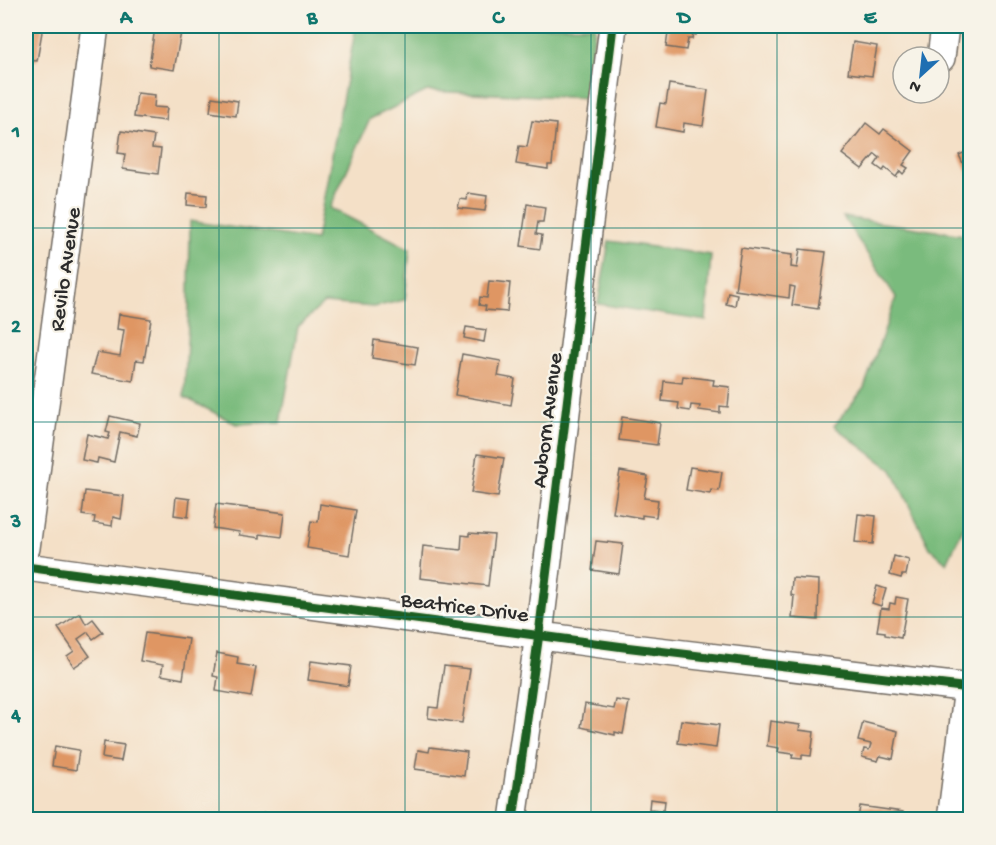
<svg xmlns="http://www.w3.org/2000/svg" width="996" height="845" viewBox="0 0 996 845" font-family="'Gochi Hand',sans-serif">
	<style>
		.forest { fill: #7abb7d; stroke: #527354; stroke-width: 1.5 }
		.building { fill: #df9664 }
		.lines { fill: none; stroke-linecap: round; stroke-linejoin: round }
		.minor-casing { stroke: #716a62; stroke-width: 30 }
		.minor { stroke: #fff; stroke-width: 27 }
		.cycleway-casing { stroke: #f7f3e8; stroke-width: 13 }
		.cycleway { stroke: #1b5e20; stroke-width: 9 }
		.grid { fill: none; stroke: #0f766e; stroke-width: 1.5; stroke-opacity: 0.55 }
		.labels { text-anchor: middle; stroke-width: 4.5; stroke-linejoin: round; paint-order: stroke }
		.street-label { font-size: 22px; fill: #2b2b2b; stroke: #f7f3e8 }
		.neatline { fill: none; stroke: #0f766e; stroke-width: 2 }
		.grid-label { font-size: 20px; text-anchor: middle; font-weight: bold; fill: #0f766e }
	</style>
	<rect width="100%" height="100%" fill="#f7f3e8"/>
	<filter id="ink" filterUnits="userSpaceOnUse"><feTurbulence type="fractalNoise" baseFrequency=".0167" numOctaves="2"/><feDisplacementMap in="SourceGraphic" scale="12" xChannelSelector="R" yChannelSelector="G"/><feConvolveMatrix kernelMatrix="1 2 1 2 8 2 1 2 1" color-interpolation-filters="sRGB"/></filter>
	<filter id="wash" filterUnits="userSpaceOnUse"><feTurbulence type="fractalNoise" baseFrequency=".008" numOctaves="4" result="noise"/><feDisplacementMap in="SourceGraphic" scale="24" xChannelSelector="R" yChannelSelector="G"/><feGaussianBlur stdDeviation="1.35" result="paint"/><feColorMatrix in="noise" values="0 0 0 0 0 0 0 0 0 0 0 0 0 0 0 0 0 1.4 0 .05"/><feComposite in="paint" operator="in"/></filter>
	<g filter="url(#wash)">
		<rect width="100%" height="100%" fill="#f4e0c7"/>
		<g class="forest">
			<path d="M356 26H595L587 98 427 91 370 119 330 208 410 249 405 300 374 307 324 303 298 327 281 422 236 424 184 397 189 305 190 221 316 240Z"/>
			<path d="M843 217 970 236V513L947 563 930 548 892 470 834 426 864 388 896 297Z"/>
			<path d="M609 241 711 255 706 321 598 304Z"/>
		</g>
		<g id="blocks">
			<g class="building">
				<path d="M26 26H43L37 61 26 60Z"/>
				<path d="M181 26H200L198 32 180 29Z"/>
				<path d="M669 26H694L693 30H697L696 35 693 34 692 39H688L686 50 666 47Z"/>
				<path d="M155 28 181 32 174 70 149 66Z"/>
				<path d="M853 42 877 46 872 76 848 73Z"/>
				<path d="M669 84 708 90 703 126 684 123 683 132 656 127 660 103 666 104Z"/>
				<path d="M137 93 155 95 154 107 167 108 165 121 134 117Z"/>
				<path d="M212 97 238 101 236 116 210 112Z"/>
				<path d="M532 121 556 124 552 165H548V169L516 164 519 146 527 147Z"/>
				<path d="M866 123 880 134 884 129 913 151 903 165 908 168 903 174 900 171 896 177 885 168 883 171 875 165 880 158 875 154 862 169 842 154Z"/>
				<path d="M121 131 154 136 152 148 161 149 158 174 123 169 125 154 118 153Z"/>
				<path d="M970 150V178L959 155Z"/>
				<path d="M188 193 207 195 206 207 187 205Z"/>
				<path d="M468 193 487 196 485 211 458 208 460 199 467 200Z"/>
				<path d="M527 204 545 207 543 222H538L536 234 542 235 540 249 521 246Z"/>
				<path d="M741 248 792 255 791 267 797 268 800 249 826 252 818 309 792 305 795 287 790 286 789 298 735 290Z"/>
				<path d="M489 281 510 283 507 312 485 310 486 306 479 305 480 297 487 298Z"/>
				<path d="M728 292 737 294 735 306 726 304Z"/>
				<path d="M119 314 151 319 144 361 136 360 133 381 91 374 97 352 120 356 124 330 117 329Z"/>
				<path d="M466 327 486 330 484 342 464 338Z"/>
				<path d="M374 340 418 347 415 365 372 358Z"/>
				<path d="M462 354 501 361 498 376 515 379 511 405 455 395Z"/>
				<path d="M683 376 714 380 713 385 730 387 728 407 720 406V413L699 410 700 406 691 405 690 411 678 409 679 403 662 401 664 381 682 383Z"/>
				<path d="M110 416 140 423 137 436 120 432 114 462 98 458 97 463 82 460 87 434 108 439 110 433 106 432Z"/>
				<path d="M622 417 660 423 657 445 619 440Z"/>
				<path d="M477 454 504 458 498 497 471 493Z"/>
				<path d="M690 467 722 472 719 491 711 490 710 494 686 490Z"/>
				<path d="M620 471 648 476 644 498 658 500 656 517 642 515V518L613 513Z"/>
				<path d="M85 491 124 496 121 519 113 517 112 526 94 523 95 517 82 515Z"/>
				<path d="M176 497 190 499 188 517 174 515Z"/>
				<path d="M216 504 285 513 282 537 260 534V538L239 535 240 532 213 528Z"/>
				<path d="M320 504 356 510 349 555 307 548 311 521 318 522Z"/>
				<path d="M858 514 876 516 873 544 855 542Z"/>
				<path d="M469 533 494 535 488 586 420 578 423 546 461 550 462 535 469 536Z"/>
				<path d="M596 541 623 544 619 574 592 570Z"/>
				<path d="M894 556 909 560 906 575H902L901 578 890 575Z"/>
				<path d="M792 578 819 580 818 620 792 618 794 596 791 595Z"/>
				<path d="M877 586 886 589 881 606 872 603Z"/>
				<path d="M896 597 908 599 901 638 885 635V632L877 631 881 608 889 609 890 603 895 604Z"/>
				<path d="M80 613 86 624 93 619 103 632 93 639 88 632 78 639 90 656 74 667 67 656 74 651 58 628Z"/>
				<path d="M145 633 189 639 183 679 161 675 163 665 140 661Z"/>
				<path d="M217 653 238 657 237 664 256 667 251 697 216 691 218 677 213 676Z"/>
				<path d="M311 661 351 666 348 686 308 680Z"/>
				<path d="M444 666 470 669 462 723 428 718 429 707 438 708Z"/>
				<path d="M616 700 629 702 623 734 615 732V735L581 727 585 704 614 709Z"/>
				<path d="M681 720 719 725 716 748 678 743Z"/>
				<path d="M770 721 800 725 799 730 814 732 811 756 802 755V759L792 758 793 754 778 752 779 748 767 746Z"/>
				<path d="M863 722 898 731 893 759 880 756 878 761 862 757 864 749 869 750 871 744 858 741Z"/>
				<path d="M104 742 124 745 121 761 102 758Z"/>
				<path d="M55 746 79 750 76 770 52 766Z"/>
				<path d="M430 747 467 752 464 776 415 769 418 750 429 752Z"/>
				<path d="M650 799 665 801 664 810 649 809Z"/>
				<path d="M860 806 903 812 902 820H858Z"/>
				<path d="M264 813 294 818V820H263Z"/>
			</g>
		</g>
	</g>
	<g filter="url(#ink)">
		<use href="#blocks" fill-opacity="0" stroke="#716a62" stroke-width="1.5"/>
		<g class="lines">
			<g class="minor-casing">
				<g id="minor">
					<path d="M941 58 945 26"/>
					<path d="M26 548 95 26"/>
					<path d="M26 567 624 647 970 688"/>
					<path d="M513 820 539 634 613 26"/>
					<path d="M951 820 968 688"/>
				</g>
			</g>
			<use href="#minor" class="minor"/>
			<g class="cycleway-casing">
				<g id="cycleway">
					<path d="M26 567 624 647 970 688"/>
					<path d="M513 820 539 634 613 26"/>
				</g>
			</g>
			<use href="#cycleway" class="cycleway"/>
		</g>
	</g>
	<path class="grid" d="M219 26V820M405 26V820M591 26V820M777 26V820M26 228H970M26 422H970M26 617H970"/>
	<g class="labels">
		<g class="street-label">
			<text transform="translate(63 269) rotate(-82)" y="8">Revilo Avenue</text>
			<text transform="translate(545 420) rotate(-83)" y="8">Auborn Avenue</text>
			<text transform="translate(465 605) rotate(7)" y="8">Beatrice Drive</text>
		</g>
	</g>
	<rect width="996" height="845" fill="none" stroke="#f7f3e8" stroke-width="66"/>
	<g transform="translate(921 75) rotate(207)"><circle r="28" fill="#f7f3e8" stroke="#a5a39c" stroke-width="1.5"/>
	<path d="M0-4.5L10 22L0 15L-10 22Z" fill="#1f6fb2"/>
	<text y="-9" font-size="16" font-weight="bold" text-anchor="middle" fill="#2b2b2b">N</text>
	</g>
	<rect x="33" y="33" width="930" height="779" class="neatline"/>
	<g class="grid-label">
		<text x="126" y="23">A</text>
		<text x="312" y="23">B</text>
		<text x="498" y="23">C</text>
		<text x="684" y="23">D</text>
		<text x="870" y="23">E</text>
		<text x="16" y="137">1</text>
		<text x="16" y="332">2</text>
		<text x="16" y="527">3</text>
		<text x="16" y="721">4</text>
	</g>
</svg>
